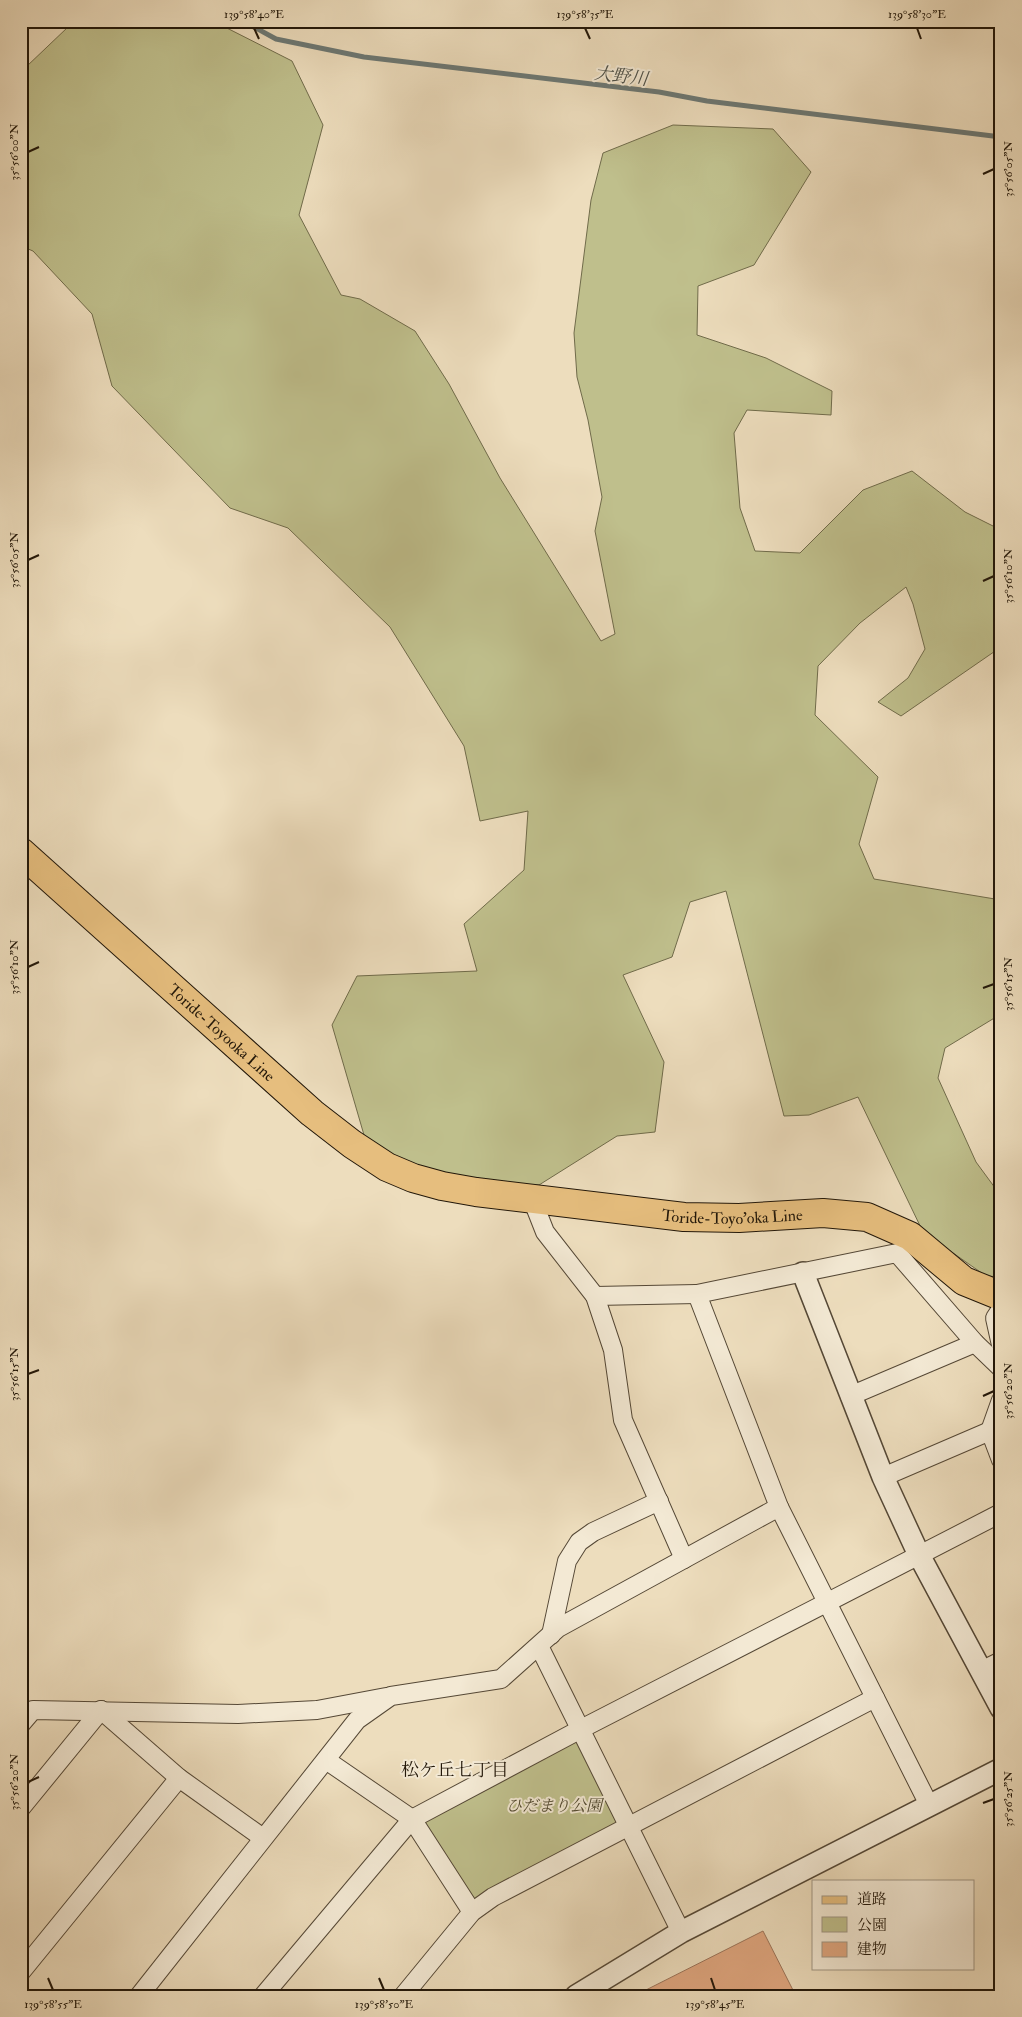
<svg xmlns="http://www.w3.org/2000/svg" width="1022" height="2017" viewBox="0 0 1022 2017" font-family="'IM FELL Double Pica','Noto Serif JP',serif">
	<style>
		.green { fill: #bfbf8c; stroke: #706b4a }
		.lines { fill: none; stroke-linecap: round; stroke-linejoin: round }
		.stream { stroke: #6c7874; stroke-width: 5 }
		.building { fill: #dfa67f; stroke: #9c7459 }
		.minor-casing { stroke: #554836; stroke-width: 20 }
		.tertiary-casing { stroke: #554836; stroke-width: 24 }
		.primary-casing { stroke: #221709; stroke-width: 30 }
		.minor { stroke: #f3e9d4; stroke-width: 18 }
		.tertiary { stroke: #f3e9d4; stroke-width: 21 }
		.primary { stroke: #e6be7e; stroke-width: 28 }
		.ticks { fill: none; stroke: #221709; stroke-width: 2 }
		.labels { text-anchor: middle; stroke-width: 4; stroke-linejoin: round; paint-order: stroke }
		.street-label { font-size: 16px; fill: #221709; stroke: #f3e9d4 }
		.park-label { font-size: 16px; font-style: italic; fill: #514930; stroke: #f3e9d4 }
		.water-label { font-size: 18px; font-style: italic; fill: #4d5048; stroke: #f3e9d4 }
		.neighbourhood-label { font-size: 18px; fill: #221709; stroke: #f3e9d4 }
		.neatline { fill: none; stroke: #221709; stroke-width: 2 }
		.ticks-label { font-size: 12px; text-anchor: middle; fill: #221709 }
	</style>
	<rect width="100%" height="100%" fill="#edddbd"/>
	<filter id="stains"><feTurbulence type="fractalNoise" baseFrequency=".004" numOctaves="4"/><feColorMatrix values="0 0 0 0 .2 0 0 0 0 .09 0 0 0 0 .02 0 0 0 .5 -.17"/></filter>
	<radialGradient id="worn" r=".72"><stop offset=".6" stop-color="#630" stop-opacity="0"/><stop offset="1" stop-color="#630" stop-opacity=".3"/></radialGradient>
	<g class="green">
		<path d="M64 21H213L292 61 323 125 299 215 341 295 360 299 415 331 449 384 500 478 601 641 615 634 595 531 602 497 588 420 577 377 574 333 591 200 603 153 673 125 773 129 811 172 754 265 698 286 697 335 766 358 832 391 831 415 747 410 734 433 740 508 755 551 800 553 863 490 912 471 965 512 1001 530V647L901 716 878 702 908 678 925 649 913 604 906 587 860 623 818 666 815 715 878 777 859 844 874 879 1001 900V1014L945 1048 938 1078 976 1162 1001 1196V1277L986 1276 923 1232 858 1097 809 1115 784 1116 726 891 690 902 672 957 623 975 664 1062 655 1132 617 1136 539 1185 482 1184 387 1158 364 1135 332 1025 357 976 477 971 464 924 524 870 528 811 480 821 464 746 390 627 288 528 230 508 112 386 92 314 33 251 21 246V75L26 67 68 27Z"/>
		<path d="M581 1729 630 1827 472 1912 412 1819Z"/>
	</g>
	<g class="lines">
		<path class="stream" d="M243 21 276 39 364 57 659 92 707 101 1001 137"/>
	</g>
	<path class="building" d="M763 1931 796 1996H634Z"/>
	<g class="lines">
		<g class="minor-casing">
			<g id="minor">
				<path d="M532 1199 545 1232 595 1296 613 1350 623 1420 684 1559"/>
				<path d="M595 1296 697 1294"/>
				<path d="M1001 1309 995 1318 1001 1345"/>
				<path d="M850 1396 975 1343"/>
				<path d="M1001 1400 990 1431 1001 1460"/>
				<path d="M883 1477 990 1431"/>
				<path d="M779 1507 929 1805"/>
				<path d="M551 1635 567 1561 579 1542 593 1532 659 1501"/>
				<path d="M539 1646 681 1932"/>
				<path d="M981 1671 1001 1661"/>
				<path d="M101 1710 179 1778 263 1838"/>
				<path d="M21 1724 33 1710 238 1714 317 1710 386 1697"/>
				<path d="M326 1760 412 1819 472 1912"/>
				<path d="M21 1808 101 1710"/>
				<path d="M21 1972 179 1778"/>
				<path d="M139 1996 357 1720 391 1696 501 1679 558 1628 779 1507 697 1294 897 1253 975 1343 1001 1368"/>
				<path d="M263 1996 412 1819 581 1729 1001 1513"/>
				<path d="M403 1996 472 1912 493 1897 875 1698"/>
			</g>
		</g>
		<g class="tertiary-casing">
			<g id="tertiary">
				<path d="M803 1273 883 1477 919 1555 1001 1708"/>
				<path d="M576 1996 681 1932 1001 1769"/>
			</g>
		</g>
		<g class="primary-casing">
			<g id="primary">
				<path id="s1" d="M21 852 312 1113 352 1144 387 1167 413 1178 442 1186 476 1192 684 1217 739 1218 823 1213 867 1217 910 1236 964 1281 1001 1296"/>
			</g>
		</g>
		<use href="#minor" class="minor"/>
		<use href="#tertiary" class="tertiary"/>
		<use href="#primary" class="primary"/>
	</g>
	<path class="ticks" d="M254 28 259 39M585 28 590 39M917 28 921 39M28 152 39 147M983 174 994 169M28 560 39 555M983 581 994 576M28 967 39 962M983 988 994 984M28 1374 39 1370M983 1396 994 1391M28 1782 39 1777M983 1803 994 1799M48 1978 53 1990M379 1978 384 1990M711 1978 715 1990"/>
	<g class="labels">
		<g class="street-label">
			<text dy="6" stroke="none"><textPath href="#s1" startOffset="270">Toride-Toyooka Line</textPath></text>
			<text dy="6" stroke="none"><textPath href="#s1" startOffset="834">Toride-Toyo'oka Line</textPath></text>
		</g>
		<g class="park-label">
			<text x="554" y="1811">ひだまり公園</text>
		</g>
		<g class="water-label">
			<text transform="translate(621 76) rotate(7)" y="6">大野川</text>
		</g>
		<g class="neighbourhood-label">
			<text x="455" y="1776">松ケ丘七丁目</text>
		</g>
	</g>
	<rect width="1022" height="2017" fill="none" stroke="#edddbd" stroke-width="55"/>
	<rect x="812" y="1880" width="162" height="90" fill="#f3e9d4" stroke="#9f9583"/>
	<rect x="822" y="1896" width="25" height="8" fill="#e6be7e" stroke="#9f9583"/>
	<text x="857" y="1904" font-size="15" fill="#221709">道路</text>
	<rect x="822" y="1917" width="25" height="15" fill="#bfbf8c" stroke="#9f9583"/>
	<text x="857" y="1930" font-size="15" fill="#221709">公園</text>
	<rect x="822" y="1942" width="25" height="15" fill="#dfa67f" stroke="#9f9583"/>
	<text x="857" y="1954" font-size="15" fill="#221709">建物</text>
	<rect x="28" y="28" width="966" height="1962" class="neatline"/>
	<g class="ticks-label">
		<text x="254" y="18">139°58'40"E</text>
		<text x="585" y="18">139°58'35"E</text>
		<text x="917" y="18">139°58'30"E</text>
		<text transform="translate(14 152) rotate(-90)" y="4">35°56'00"N</text>
		<text transform="translate(1008 169) rotate(-90)" y="4">35°56'05"N</text>
		<text transform="translate(14 560) rotate(-90)" y="4">35°56'05"N</text>
		<text transform="translate(1008 576) rotate(-90)" y="4">35°56'10"N</text>
		<text transform="translate(14 967) rotate(-90)" y="4">35°56'10"N</text>
		<text transform="translate(1008 984) rotate(-90)" y="4">35°56'15"N</text>
		<text transform="translate(14 1374) rotate(-90)" y="4">35°56'15"N</text>
		<text transform="translate(1008 1391) rotate(-90)" y="4">35°56'20"N</text>
		<text transform="translate(14 1782) rotate(-90)" y="4">35°56'20"N</text>
		<text transform="translate(1008 1799) rotate(-90)" y="4">35°56'25"N</text>
		<text x="53" y="2008">139°58'55"E</text>
		<text x="384" y="2008">139°58'50"E</text>
		<text x="715" y="2008">139°58'45"E</text>
	</g>
	<rect width="100%" height="100%" filter="url(#stains)"/>
	<rect width="100%" height="100%" fill="url(#worn)"/>
</svg>
